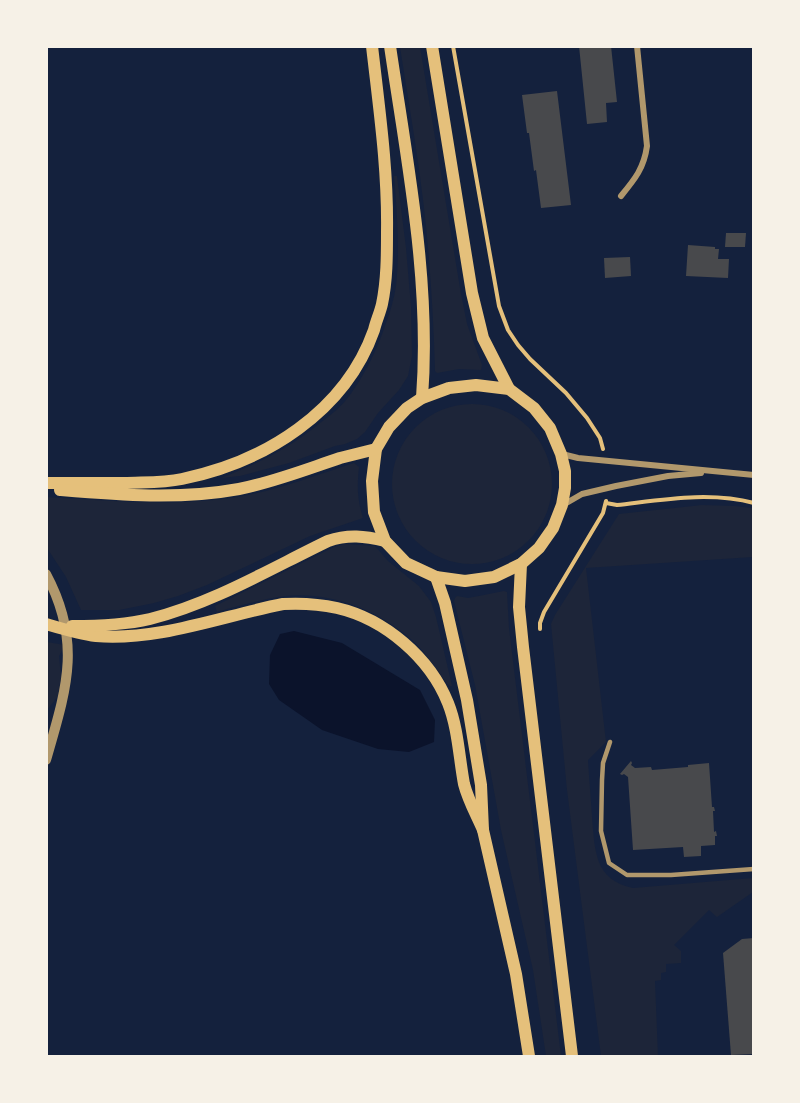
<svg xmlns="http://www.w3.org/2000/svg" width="800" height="1103" viewBox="0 0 800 1103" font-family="Bitter,serif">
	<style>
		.green { fill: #1d2539 }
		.water { fill: #0b132b }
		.building { fill: #48494c }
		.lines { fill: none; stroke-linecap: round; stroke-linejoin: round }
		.path { stroke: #e5c07b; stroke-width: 4 }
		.service { stroke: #b1986c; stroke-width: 4.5 }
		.minor { stroke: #b1986c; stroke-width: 6 }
		.tertiary { stroke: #b1986c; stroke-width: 10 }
		.secondary { stroke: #e5c07b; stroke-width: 12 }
	</style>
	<rect width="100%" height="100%" fill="#14213d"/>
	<g class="green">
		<path d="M400 47H420L461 294 467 324 482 365 481 370 459 369 437 373 435 371C434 334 432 297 429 260 424 189 411 118 400 47Z"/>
		<path d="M394 176H397L406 248 411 307 412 356 408 376 399 390 378 413 365 432 357 439 345 444 335 446 289 463 240 476 221 478C257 464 290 448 320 423 331 415 342 406 350 395 365 374 377 350 385 326 390 313 394 299 396 286 400 249 397 212 394 176Z"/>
		<circle cx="472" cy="484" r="80"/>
		<path d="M354 463 359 467C357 486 357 499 363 518L310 536 207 585 178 596 154 603 119 610H81L66 577 47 548V497C114 501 182 508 248 495 284 488 319 474 354 463Z"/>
		<path d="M702 505 734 506 753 508V557L586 568 606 742 588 760C589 779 591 798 592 817 595 850 594 880 633 888L753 878V892L717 917 709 910 674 945 681 951V963L666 964V972L661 973V980L655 981 658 1056H601L567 790 551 624 555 615 619 514Z"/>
		<path d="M345 544 375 546 388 561 419 586 431 602 436 617 452 686H450L447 684C435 667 423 648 406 635 373 608 328 591 285 596 262 599 239 606 217 612L215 606 334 547Z"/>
		<path d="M504 591 507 592 509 628 561 1056H546L533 970 501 830 475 685 454 601 455 598 457 596 468 598 484 595Z"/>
		<path d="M47 642 65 645 59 656 61 677 58 696 47 710Z"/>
	</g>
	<path class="water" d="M294 631 342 643 420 690 435 720 434 742 409 752 378 749 322 730 279 700 269 684 270 655 280 634Z"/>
	<g class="building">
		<path d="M579 46H611L617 102 606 103 607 122 587 124Z"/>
		<path d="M557 91 571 205 541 208 536 170 534 171 529 133H527L522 95Z"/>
		<path d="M726 233H746L745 247H725Z"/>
		<path d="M688 245 715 247V249H719L718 259H729L728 278 686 276Z"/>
		<path d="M630 257 631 276 605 278 604 258Z"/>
		<path d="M631 761 632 763 631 765 635 768 651 767 652 770 688 767V765L709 763 712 807H714L715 811H713L714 832 716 831 717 836H715V845L701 846V856L684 857 683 847 633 850 628 777 624 774 622 775 620 774Z"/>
		<path d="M754 938V1054L731 1055 723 953 742 939Z"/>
	</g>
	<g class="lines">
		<g class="path">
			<path d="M453 46 499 306 508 330 518 345 530 359 566 393 587 418 600 438 603 449"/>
			<path d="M606 503 617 505C661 500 709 491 754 503"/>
			<path d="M540 629V623L544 612 603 513 606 501"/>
		</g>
		<path class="service" d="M610 742 603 763 602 780 601 831 609 863 627 875H671L754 869"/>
		<g class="minor">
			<path d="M621 196C635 179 644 168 647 146L637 46"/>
			<path d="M562 454 578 458 754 475"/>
			<path d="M563 505 582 494 616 486 668 476 701 473"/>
		</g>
		<path class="tertiary" d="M46 574C83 643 66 690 46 760"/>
		<g class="secondary">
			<path d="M390 46C407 162 431 281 422 398"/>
			<path d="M432 46 472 293 483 338 509 389"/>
			<path d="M476 385 509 389 534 408 550 428 561 454 565 471V488L562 505 553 528 539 548 521 564 494 577 465 581 436 577 406 563 385 541 374 512 372 481 376 449 389 427 407 408 422 398 449 388Z"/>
			<path d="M46 483C72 483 98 483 124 483 143 482 163 483 182 479 265 462 345 412 374 330 376 321 380 313 382 304 387 280 387 255 387 232 388 169 379 108 372 46"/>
			<path d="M60 490C120 495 179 500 239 489 274 482 307 469 340 458 352 455 364 452 376 449"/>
			<path d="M521 564 519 607 523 647 572 1056"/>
			<path d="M436 577 445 603 467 700 481 785 483 830 516 974 529 1056"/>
			<path d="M46 624C63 629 79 634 96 636 159 641 222 616 283 604 301 603 319 604 337 608 385 619 430 658 448 703 458 728 459 757 464 784 468 800 477 816 483 830"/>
			<path d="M72 626C98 626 124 625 150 619 213 603 270 569 328 541 348 534 365 536 385 541"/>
		</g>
	</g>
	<rect width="800" height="1103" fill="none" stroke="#f6f1e7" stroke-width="96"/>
</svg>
